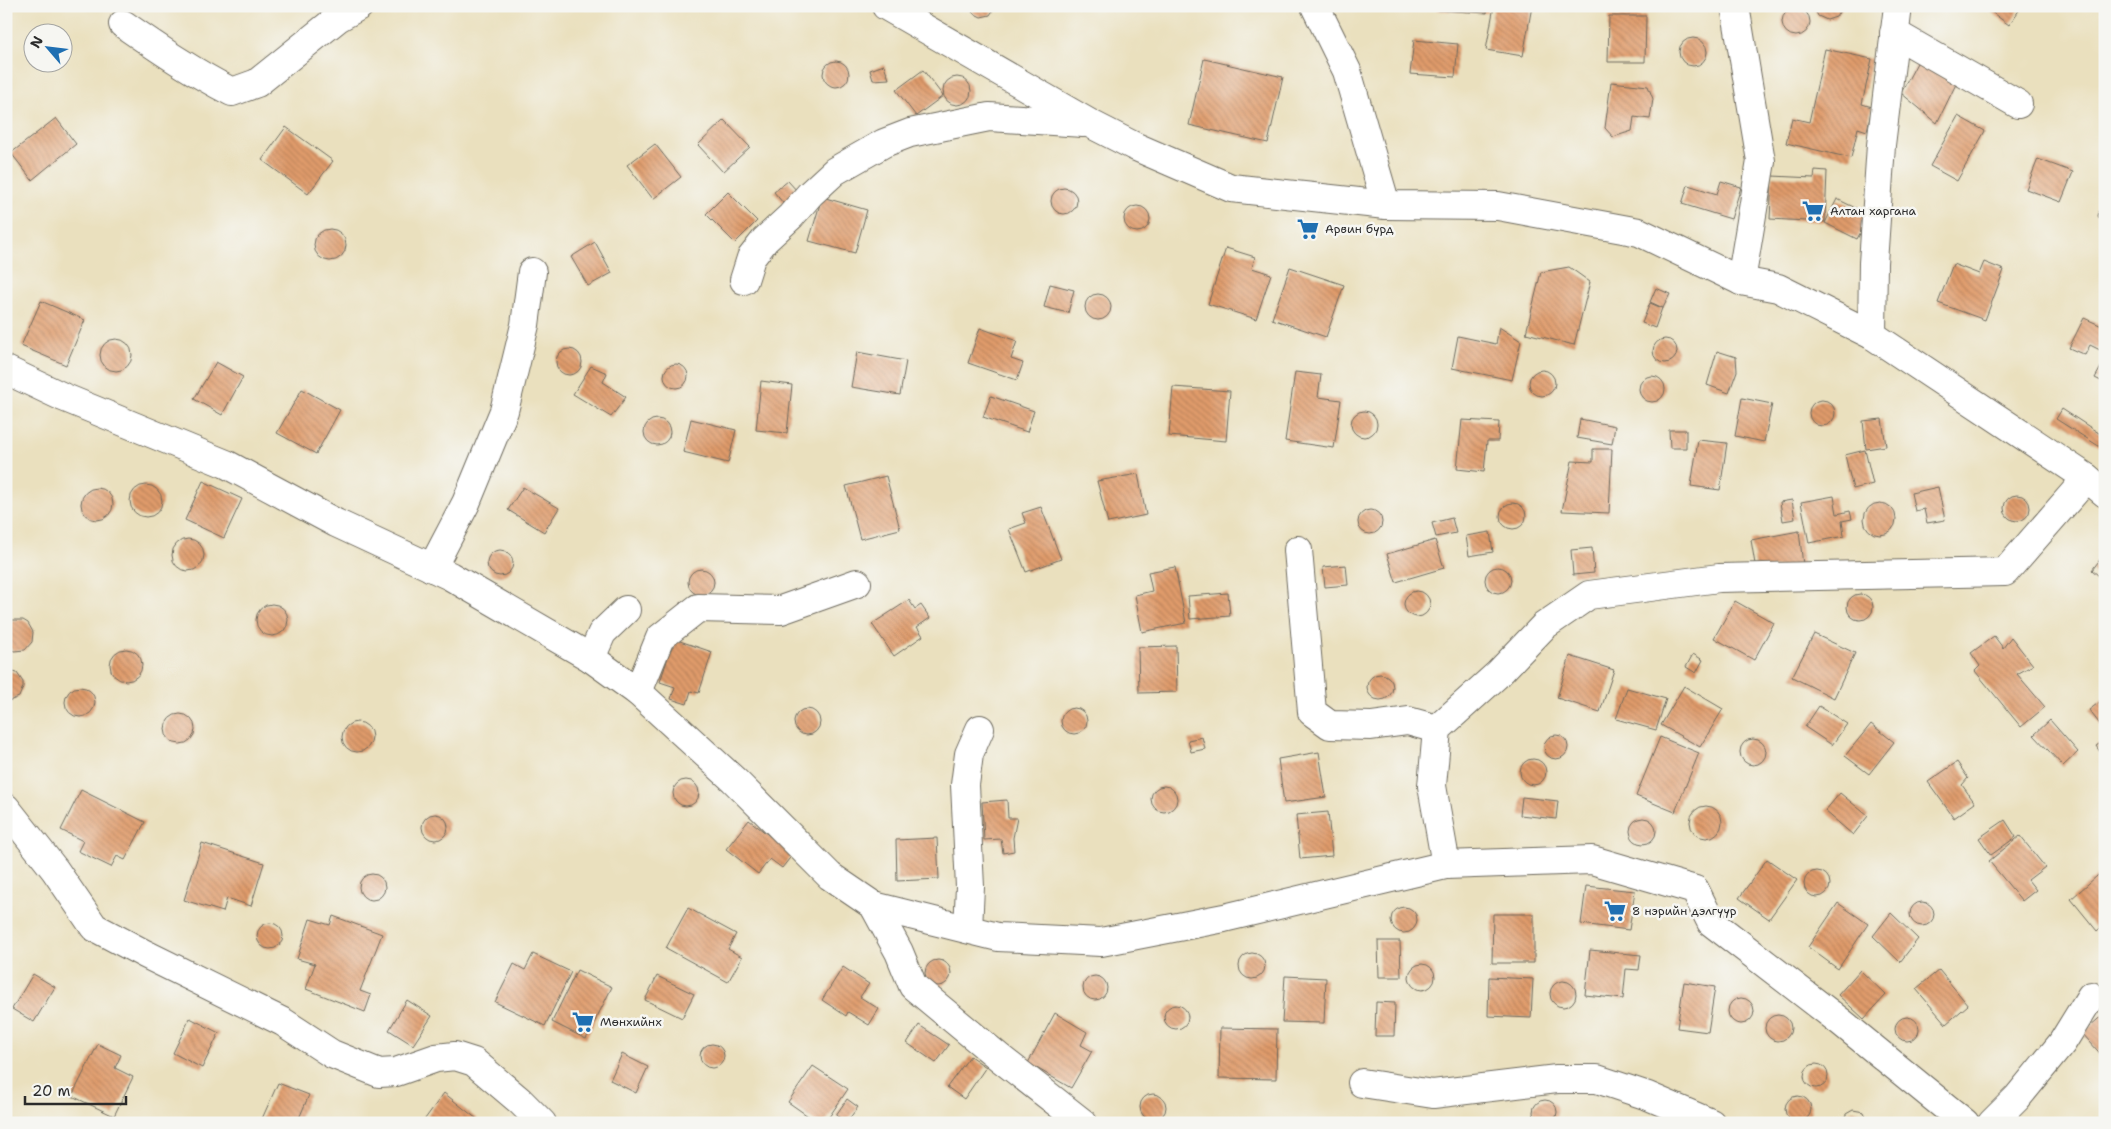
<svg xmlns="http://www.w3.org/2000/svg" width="2111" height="1129" viewBox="0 0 2111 1129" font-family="'Shantell Sans',sans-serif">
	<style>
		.building { fill: url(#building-back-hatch) }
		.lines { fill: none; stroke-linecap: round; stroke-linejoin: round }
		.minor-casing { stroke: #6e6a5e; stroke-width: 30 }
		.minor { stroke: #fff; stroke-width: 28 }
		.labels { text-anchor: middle; stroke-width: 5; stroke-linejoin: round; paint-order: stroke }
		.poi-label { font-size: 12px; fill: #2b2b2b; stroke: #f6f6f2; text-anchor: start }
	</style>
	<defs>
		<pattern id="building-back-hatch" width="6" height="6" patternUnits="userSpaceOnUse" patternTransform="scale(1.25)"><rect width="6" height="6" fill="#e09b6b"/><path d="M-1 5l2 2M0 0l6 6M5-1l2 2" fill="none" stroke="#b67f58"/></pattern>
	</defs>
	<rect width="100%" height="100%" fill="#f6f6f2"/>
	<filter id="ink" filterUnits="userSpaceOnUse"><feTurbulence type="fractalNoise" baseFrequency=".02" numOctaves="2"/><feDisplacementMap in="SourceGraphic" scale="10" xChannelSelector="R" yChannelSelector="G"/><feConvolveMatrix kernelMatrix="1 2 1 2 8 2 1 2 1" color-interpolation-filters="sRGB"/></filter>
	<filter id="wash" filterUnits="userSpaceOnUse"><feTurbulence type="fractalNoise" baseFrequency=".0096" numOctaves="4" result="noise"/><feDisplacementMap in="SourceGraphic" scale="20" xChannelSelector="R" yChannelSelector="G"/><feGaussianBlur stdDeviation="1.12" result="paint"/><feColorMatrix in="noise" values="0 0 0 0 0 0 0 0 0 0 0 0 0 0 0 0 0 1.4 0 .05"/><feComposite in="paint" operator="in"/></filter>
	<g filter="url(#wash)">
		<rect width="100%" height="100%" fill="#eae0be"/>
		<g id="blocks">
			<g class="building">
				<path d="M969 6H996L990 15 981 17 973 13Z"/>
				<path d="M1436 6H1488L1487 13 1436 10Z"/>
				<path d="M1494 6H1532L1523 56 1486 50Z"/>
				<path d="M1813 6H1843L1836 17 1827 20 1818 16Z"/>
				<path d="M1987 6H2022L2009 25 1986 8Z"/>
				<circle cx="1796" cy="22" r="14"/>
				<path d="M1609 16H1646L1645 62H1608Z"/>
				<circle cx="1693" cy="52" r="14"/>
				<path d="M1414 40 1458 44 1455 77 1410 74Z"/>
				<path d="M1825 49 1872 59 1862 104 1872 107 1867 131 1858 128 1851 158 1786 143 1792 118 1809 122Z"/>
				<path d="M1204 59 1283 77 1268 143 1189 125Z"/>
				<path d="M1918 61 1957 82 1937 123 1901 93Z"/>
				<circle cx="836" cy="74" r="13"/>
				<path d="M884 65 889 79 873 80 870 70Z"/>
				<path d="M923 70 943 96 916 116 896 90Z"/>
				<circle cx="957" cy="91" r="14"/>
				<path d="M1611 82 1648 86 1653 99 1650 119 1634 117 1632 131 1613 137 1605 128Z"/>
				<path d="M1958 116 1985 131 1957 181 1930 166Z"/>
				<path d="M56 118 76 144 32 180 11 153Z"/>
				<path d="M724 120 750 147 723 172 698 145Z"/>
				<path d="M286 127 333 161 308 194 262 160Z"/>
				<path d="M655 144 681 177 653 199 627 165Z"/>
				<path d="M2038 159 2073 172 2061 202 2026 189Z"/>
				<path d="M1815 170 1827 171 1825 222 1770 219 1772 176 1814 178Z"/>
				<path d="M788 181 798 192 783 203 774 192Z"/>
				<path d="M1721 181 1741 187 1731 219 1682 204 1688 185 1717 194Z"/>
				<circle cx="1064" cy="201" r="13"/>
				<path d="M728 192 757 221 735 243 706 214Z"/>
				<path d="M822 197 867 210 855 253 809 241Z"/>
				<path d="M1837 199 1870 215 1857 239 1825 223Z"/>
				<path d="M2105 204V227L2098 216 2100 208Z"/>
				<circle cx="1137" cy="219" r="13"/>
				<circle cx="330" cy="245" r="16"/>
				<path d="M595 242 612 273 588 286 571 257Z"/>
				<path d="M1226 248 1255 257 1252 268 1271 274 1256 319 1208 304Z"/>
				<path d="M1984 262 2004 270 1985 320 1938 303 1953 264 1979 274Z"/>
				<path d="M1290 267 1344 285 1326 337 1272 319Z"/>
				<path d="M1569 267 1590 282 1574 345 1526 333 1541 272Z"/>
				<path d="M1050 284 1074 290 1068 313 1044 307Z"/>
				<path d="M1656 288 1670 294 1663 308 1650 302Z"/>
				<circle cx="1098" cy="307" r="13"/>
				<path d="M41 301 85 320 66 365 21 346Z"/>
				<path d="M1650 303 1662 308 1655 328 1642 323Z"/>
				<path d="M2084 318 2102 326 2105 320 2104 352 2090 345 2085 355 2069 348Z"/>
				<path d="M1499 327 1521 341 1512 380 1452 368 1458 336 1496 344Z"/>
				<path d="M980 328 1017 341 1011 359 1023 363 1017 380 968 363Z"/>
				<circle cx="1665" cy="351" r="12"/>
				<circle cx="116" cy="355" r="16"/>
				<circle cx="569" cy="362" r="13"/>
				<path d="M1717 351 1736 357 1737 371 1729 393 1707 385Z"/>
				<path d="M857 352 906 361 900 395 851 387Z"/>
				<path d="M2105 360V383L2095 378Z"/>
				<path d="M216 362 243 377 222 415 194 399Z"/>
				<circle cx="676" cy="376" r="12"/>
				<path d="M591 366 607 373 603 382 626 397 611 417 573 394Z"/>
				<circle cx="1542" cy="383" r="13"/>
				<path d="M1295 372 1321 375 1318 397 1341 400 1334 448 1285 441Z"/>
				<circle cx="1652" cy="389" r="13"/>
				<path d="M761 381 792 385 787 433 756 430Z"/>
				<path d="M1173 387 1230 391 1226 441 1169 436Z"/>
				<path d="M302 389 340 410 316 454 277 433Z"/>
				<path d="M991 396 1034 411 1027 432 983 417Z"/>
				<path d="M1742 398 1772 404 1764 442 1735 436Z"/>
				<circle cx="1822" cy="413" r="13"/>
				<path d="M6 401 10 414 6 423Z"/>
				<path d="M2062 409 2105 437V450L2056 419Z"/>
				<circle cx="1364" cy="424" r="13"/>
				<path d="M691 419 736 430 728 463 683 452Z"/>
				<path d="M1580 419 1615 426 1612 444 1577 438Z"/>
				<path d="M1882 419 1886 446 1866 449 1863 421Z"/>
				<circle cx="657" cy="432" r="13"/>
				<path d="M1462 420 1499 422 1498 441H1487L1484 472 1457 469Z"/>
				<path d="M1669 430H1686V448H1670Z"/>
				<path d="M1698 440 1727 443 1720 490 1691 486Z"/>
				<path d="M1593 449H1612L1609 513 1562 511 1572 461 1593 462Z"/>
				<path d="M1865 450 1873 484 1853 489 1845 455Z"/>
				<path d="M1138 474 1146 515 1108 523 1097 481Z"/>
				<path d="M886 476 900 529 860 539 846 486Z"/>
				<path d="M203 481 242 499 224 538 185 520Z"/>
				<circle cx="146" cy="501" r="16"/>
				<path d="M523 487 559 508 544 532 508 510Z"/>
				<path d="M1938 487 1945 520 1927 523 1924 509 1915 511 1911 493Z"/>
				<circle cx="97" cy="504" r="16"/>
				<circle cx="2017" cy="508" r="13"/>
				<path d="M1834 496 1837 514 1850 511 1852 519 1842 521 1844 536 1809 543 1801 502Z"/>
				<path d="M1792 500 1795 519 1783 521 1780 502Z"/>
				<circle cx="1880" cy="519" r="16"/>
				<circle cx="1513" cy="516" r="13"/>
				<path d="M1041 507 1061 559 1026 572 1009 529 1026 523 1022 513Z"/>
				<circle cx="1370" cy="522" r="12"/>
				<path d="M1452 518 1456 533 1436 537 1432 523Z"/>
				<path d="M1799 531 1803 565 1756 570 1751 540Z"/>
				<path d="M1490 532 1493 552 1469 556 1466 536Z"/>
				<circle cx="188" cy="555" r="16"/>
				<path d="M1435 540 1444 568 1396 582 1387 554Z"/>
				<path d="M1592 548 1594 573 1573 575 1571 550Z"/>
				<circle cx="500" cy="563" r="13"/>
				<path d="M2105 553V581L2092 570Z"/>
				<path d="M1346 565 1348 585 1325 587 1323 567Z"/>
				<path d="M1175 567 1186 623 1142 632 1135 595 1152 591 1148 572Z"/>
				<circle cx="1498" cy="580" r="13"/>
				<circle cx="701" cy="582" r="13"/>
				<circle cx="1417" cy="604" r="13"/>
				<path d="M1228 593 1230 616 1190 619 1188 596Z"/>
				<circle cx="1860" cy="607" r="13"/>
				<path d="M909 600 915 609 921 605 930 618 917 627 923 636 894 656 872 624Z"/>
				<path d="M1735 601 1774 623 1754 660 1714 638Z"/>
				<circle cx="272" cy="620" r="16"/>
				<path d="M12 620H23L28 623 33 632 32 642 25 650 14 651 6 646V625Z"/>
				<path d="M1814 634 1855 653 1834 698 1792 677Z"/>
				<path d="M1994 636 2003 648 2011 637 2033 665 2017 674 2045 707 2021 727 1975 671 1980 666 1971 653Z"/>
				<path d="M674 639 712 652 699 693 691 691 687 704 671 699 675 687 660 682Z"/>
				<path d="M1176 646 1177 692 1139 693 1138 647Z"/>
				<circle cx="126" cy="665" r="16"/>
				<path d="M1693 654 1703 660 1696 673 1686 667Z"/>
				<path d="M1570 656 1614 670 1600 712 1557 698Z"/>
				<path d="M6 670 17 673 23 682V687L19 697 9 701H6Z"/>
				<circle cx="1380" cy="687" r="13"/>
				<path d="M1684 686 1723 709 1700 747 1661 725Z"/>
				<circle cx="80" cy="702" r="15"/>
				<path d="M1627 688 1666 699 1656 730 1616 719Z"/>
				<path d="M2105 698V725L2102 727 2089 710Z"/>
				<path d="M1819 706 1847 724 1832 745 1805 727Z"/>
				<circle cx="1074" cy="721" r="13"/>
				<circle cx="807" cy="722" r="13"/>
				<circle cx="180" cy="729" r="15"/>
				<path d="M2050 720 2078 752 2063 766 2034 735Z"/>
				<circle cx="357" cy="737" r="15"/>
				<path d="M1871 724 1894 742 1869 774 1845 756Z"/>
				<circle cx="1556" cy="747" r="12"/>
				<path d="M1202 737 1205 749 1191 752 1188 740Z"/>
				<path d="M1660 737 1699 753 1675 812 1636 796Z"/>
				<circle cx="1753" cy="752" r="13"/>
				<path d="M2105 740V759L2096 746Z"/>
				<path d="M1319 752 1326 797 1284 803 1278 759Z"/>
				<circle cx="1533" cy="772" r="13"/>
				<path d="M1957 762 1968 778 1962 785 1975 803 1954 818 1928 782Z"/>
				<circle cx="686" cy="793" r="13"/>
				<circle cx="1164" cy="799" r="13"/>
				<path d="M81 790 145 822 125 860 117 856 111 867 78 851 83 841 61 830Z"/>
				<path d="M1840 793 1868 816 1853 835 1825 811Z"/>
				<path d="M1522 797 1558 801 1556 819 1520 815Z"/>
				<path d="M1007 800 1008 818H1017L1013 838 1014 851 1003 853 1001 839 984 840 982 802Z"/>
				<circle cx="1706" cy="822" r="16"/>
				<path d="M1328 812 1332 856 1300 859 1296 815Z"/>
				<circle cx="435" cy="827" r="13"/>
				<circle cx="1643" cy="831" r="13"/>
				<path d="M749 820 793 854 782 868 770 859 758 874 726 849Z"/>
				<path d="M2005 820 2016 837 1991 855 1979 838Z"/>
				<path d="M2020 836 2045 867 2028 880 2036 890 2022 901 1989 861Z"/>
				<path d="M937 838 939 879 897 881 896 840Z"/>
				<path d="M202 843 264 863 251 906 227 898 223 912 184 900Z"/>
				<path d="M1767 859 1797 880 1769 919 1739 898Z"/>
				<path d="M2105 869V924L2097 931 2071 899Z"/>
				<circle cx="1817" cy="884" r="13"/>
				<circle cx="372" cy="887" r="13"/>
				<path d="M1586 886 1635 891 1629 930 1581 924Z"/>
				<circle cx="1922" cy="914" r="12"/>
				<path d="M1838 903 1868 924 1838 969 1808 947Z"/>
				<circle cx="1404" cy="920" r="13"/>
				<path d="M688 908 736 934 728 949 742 957 728 982 666 948Z"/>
				<path d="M1891 913 1918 939 1900 962 1873 936Z"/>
				<path d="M1493 914H1534V963H1492Z"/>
				<path d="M333 916 382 934 360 991 371 995 365 1012 306 989 315 964 297 959 310 919 330 925Z"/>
				<circle cx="270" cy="936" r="13"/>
				<path d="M1378 941H1400L1401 977H1379Z"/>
				<path d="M1590 950 1641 955 1639 970 1626 969 1623 999 1585 995Z"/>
				<circle cx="1252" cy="966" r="13"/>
				<path d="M533 954 571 972 545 1026 495 1002 514 964 525 970Z"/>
				<circle cx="938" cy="973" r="13"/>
				<circle cx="1422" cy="977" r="13"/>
				<path d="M843 967 869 984 860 997 879 1009 869 1025 848 1012 846 1016 822 1000Z"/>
				<path d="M577 970 612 987 586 1039 552 1022Z"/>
				<path d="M1860 970 1886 995 1864 1019 1838 995Z"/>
				<path d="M1939 970 1968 1005 1946 1024 1916 989Z"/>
				<path d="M33 974 55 987 34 1022 12 1009Z"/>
				<circle cx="1095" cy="988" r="12"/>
				<path d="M657 976 694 994 682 1018 645 1000Z"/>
				<path d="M1285 976 1326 978 1324 1023 1282 1022Z"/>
				<path d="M1489 977 1533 979 1531 1018 1488 1016Z"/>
				<circle cx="1563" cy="994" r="13"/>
				<path d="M1684 982 1715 987 1708 1032 1677 1028Z"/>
				<circle cx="1741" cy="1011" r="13"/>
				<path d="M407 1000 432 1016 413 1045 389 1030Z"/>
				<path d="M1376 1002 1395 1003 1394 1036H1375Z"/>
				<circle cx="1176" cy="1017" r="12"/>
				<path d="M1055 1013 1087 1032 1081 1045 1092 1051 1071 1088 1028 1063Z"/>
				<path d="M2105 1013V1059L2082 1033Z"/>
				<circle cx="1778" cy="1028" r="13"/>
				<circle cx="1907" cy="1029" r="12"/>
				<path d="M190 1018 219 1033 202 1068 173 1053Z"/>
				<path d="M919 1025 949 1045 936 1063 907 1043Z"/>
				<path d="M1220 1028 1277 1029 1276 1079 1219 1078Z"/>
				<circle cx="712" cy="1056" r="12"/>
				<path d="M98 1044 121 1055 115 1068 133 1077 114 1116 72 1096Z"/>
				<path d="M622 1054 648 1067 636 1093 610 1080Z"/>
				<path d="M970 1056 986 1067 964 1099 947 1087Z"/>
				<circle cx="1816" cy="1076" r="12"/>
				<path d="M813 1066 848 1089 825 1123H818L788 1102Z"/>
				<path d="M278 1083 309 1095 297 1123H267L261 1121Z"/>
				<path d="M444 1093 482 1123H422Z"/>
				<circle cx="1153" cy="1107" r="13"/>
				<circle cx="1798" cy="1109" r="13"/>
				<path d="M847 1099 858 1107 846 1123 836 1115Z"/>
				<circle cx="1545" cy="1112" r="12"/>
				<path d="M1853 1110 1864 1112 1869 1123H1844L1846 1114Z"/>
			</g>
		</g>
	</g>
	<g filter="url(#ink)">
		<use href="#blocks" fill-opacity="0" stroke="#6e6a5e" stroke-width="1"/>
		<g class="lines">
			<g class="minor-casing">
				<g id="minor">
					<path d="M886 6 1089 123 1134 146 1231 188 1386 205 1498 206 1639 232 1741 281 1778 288 1872 335 2087 478 2105 493"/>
					<path d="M1315 6 1347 71 1386 205"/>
					<path d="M1735 6 1761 161 1741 281"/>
					<path d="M123 24C159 49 193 72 232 92L257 83 338 18 359 6"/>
					<path d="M1894 33 2018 104"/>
					<path d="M744 280 751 258 765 240 791 216 810 194 835 171 884 143 910 133 989 117 1083 123"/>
					<path d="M1872 335 1873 263 1881 145 1898 6"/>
					<path d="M6 370 63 397 226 464 336 523 450 576 591 658 638 692 734 780 830 876 874 906 899 952 913 986 1000 1058 1083 1123"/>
					<path d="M1298 550 1312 712 1330 725 1371 726 1408 721 1437 729"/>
					<path d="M432 568 466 503 504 411 525 325 532 272"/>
					<path d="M591 658 602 633 626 610"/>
					<path d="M638 692 660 638 698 608 781 610 857 583"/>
					<path d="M6 808 55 870 94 927 145 954 283 1022 332 1054 379 1073 396 1072 436 1058 455 1056 474 1062 520 1101 542 1123"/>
					<path d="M1446 865 1432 786 1437 729 1498 674 1544 626 1589 595 1719 578 2005 572 2087 478"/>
					<path d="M874 906 998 937 1101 942 1224 918 1446 865 1592 860 1695 890 1711 922 1841 1022 1965 1123"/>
					<path d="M968 929 970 887 965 785 969 754 980 729"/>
					<path d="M1362 1083 1433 1094 1557 1079H1597L1648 1096 1711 1123"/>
					<path d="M1992 1123 2017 1098 2062 1043 2091 996"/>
				</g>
			</g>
			<use href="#minor" class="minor"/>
		</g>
	</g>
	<defs>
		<g id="supermarket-bare" transform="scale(1.725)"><path d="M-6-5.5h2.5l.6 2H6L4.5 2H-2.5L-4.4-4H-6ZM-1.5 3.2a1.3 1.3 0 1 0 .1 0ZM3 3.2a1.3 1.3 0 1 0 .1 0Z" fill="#1f6fb2" stroke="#f6f6f2" stroke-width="2.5" paint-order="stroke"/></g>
	</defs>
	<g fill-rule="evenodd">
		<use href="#supermarket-bare" x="1813" y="211"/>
		<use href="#supermarket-bare" x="1308" y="229"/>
		<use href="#supermarket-bare" x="1615" y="911"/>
		<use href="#supermarket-bare" x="583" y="1022"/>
	</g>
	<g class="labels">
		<g class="poi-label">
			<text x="1830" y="215">Алтан харгана</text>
			<text x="1325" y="233">Арвин бүрд</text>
			<text x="1632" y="915">8 нэрийн дэлгүүр</text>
			<text x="600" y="1026">Мөнхийнх</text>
		</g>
	</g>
	<rect width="2111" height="1129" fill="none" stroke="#f6f6f2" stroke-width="25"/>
	<g transform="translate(48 48) rotate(298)"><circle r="24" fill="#f6f6f2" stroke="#a5a5a2"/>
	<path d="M0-4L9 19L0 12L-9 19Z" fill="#1f6fb2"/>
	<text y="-8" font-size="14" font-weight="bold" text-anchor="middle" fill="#2b2b2b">N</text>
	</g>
	<path d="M25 1096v8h101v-8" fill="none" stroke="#2b2b2b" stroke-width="2.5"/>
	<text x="32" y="1096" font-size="15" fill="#2b2b2b" stroke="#f6f6f2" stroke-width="4" paint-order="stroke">20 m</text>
</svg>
